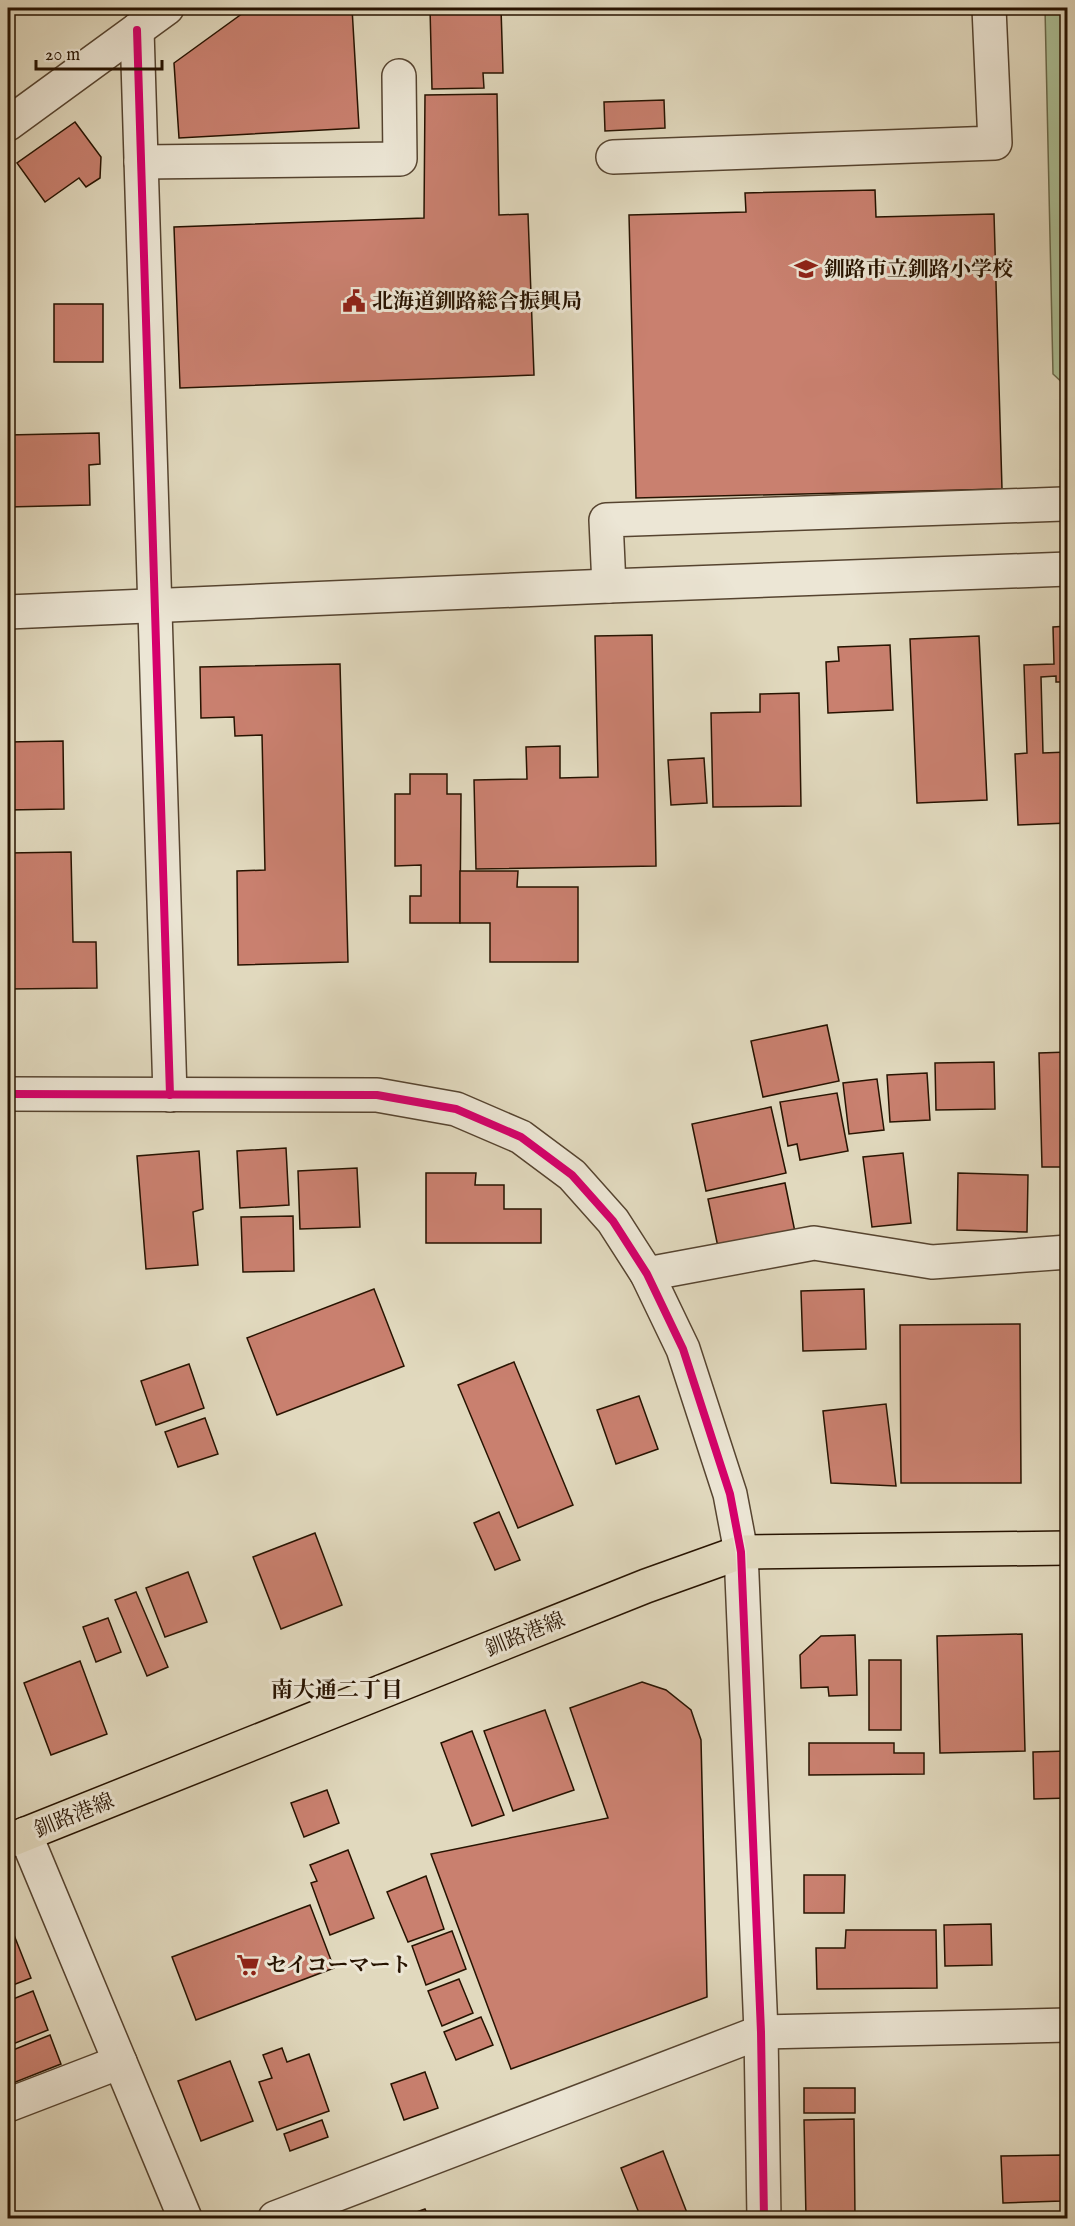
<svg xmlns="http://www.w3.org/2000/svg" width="1075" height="2226" viewBox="0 0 1075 2226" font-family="'IM FELL English','Noto Serif JP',serif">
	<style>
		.pitch { fill: #acc097; stroke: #6a6a4c; stroke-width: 1.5 }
		.building { fill: #c9806f; stroke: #271301; stroke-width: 1.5 }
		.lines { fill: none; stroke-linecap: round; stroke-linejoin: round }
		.minor-casing { stroke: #564430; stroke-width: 36 }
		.major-casing { stroke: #271301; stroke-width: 36 }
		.minor { stroke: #ece6d5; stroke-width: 33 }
		.major { stroke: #e1d9be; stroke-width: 33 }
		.cycleway-casing { stroke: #ece6d5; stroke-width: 11 }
		.cycleway { stroke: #d6006c; stroke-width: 8 }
		.labels { text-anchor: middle; stroke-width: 6; stroke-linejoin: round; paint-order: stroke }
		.poi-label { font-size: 21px; font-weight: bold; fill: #271301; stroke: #ece6d5; text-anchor: start }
		.street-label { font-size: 21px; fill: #271301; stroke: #ece6d5 }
		.neighbourhood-label { font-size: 22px; font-weight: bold; fill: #271301; stroke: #ece6d5 }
	</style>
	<rect width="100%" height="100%" fill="#e1d9be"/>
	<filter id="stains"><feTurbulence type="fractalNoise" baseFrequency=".00333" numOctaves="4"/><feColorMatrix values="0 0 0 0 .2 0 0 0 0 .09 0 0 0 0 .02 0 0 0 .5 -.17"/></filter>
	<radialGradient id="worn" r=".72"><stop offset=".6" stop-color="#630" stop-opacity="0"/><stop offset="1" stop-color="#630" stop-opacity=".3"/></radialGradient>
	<path class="pitch" d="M1045 8H1067V387L1053 374Z"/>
	<g class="building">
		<path d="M250 8H352L359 128 179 138 174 63Z"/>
		<path d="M430 8H501L503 73H483L484 88 432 89Z"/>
		<path d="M497 94 499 215 528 214 534 375 180 388 174 227 424 218 425 95Z"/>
		<path d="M664 100 665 128 605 131 604 102Z"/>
		<path d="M75 122 101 157 100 178 86 187 79 178 45 202 17 163Z"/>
		<path d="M875 190 876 217 994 214 1002 489 636 498 629 215 746 212 745 193Z"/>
		<rect x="54" y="304" width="49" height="58"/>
		<path d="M99 433 100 464 89 465 90 505 8 507V435Z"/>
		<path d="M1068 626V682H1056V676L1041 677 1043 753 1067 752 1068 737V823L1018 825 1015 754 1027 753 1024 665 1054 664 1053 627Z"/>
		<path d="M652 635 656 866 476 869 474 780 527 779 526 747 560 746V778L598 777 595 636Z"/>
		<path d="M979 636 987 800 917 803 910 639Z"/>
		<path d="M890 645 893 710 828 713 826 662 839 661 838 647Z"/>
		<path d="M340 664 348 962 238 965 237 871 265 870 262 735 235 736 234 717 201 718 200 667Z"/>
		<path d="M799 693 801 806 713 807 711 713 760 712V694Z"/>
		<path d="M63 741 64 809 8 810V742Z"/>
		<path d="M704 758 707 803 671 805 668 760Z"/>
		<path d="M410 774H447V794H461L460 923H410V896H421V865L395 866V794H410Z"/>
		<path d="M71 852 73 942H96L97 988 8 989V853Z"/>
		<path d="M460 871H518L517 887H578V962H490V923H460Z"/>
		<path d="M827 1025 839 1081 763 1097 751 1041Z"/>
		<path d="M1068 1052V1167H1042L1039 1053Z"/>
		<path d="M994 1062 995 1109 936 1110 935 1063Z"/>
		<path d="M927 1073 930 1120 890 1122 887 1075Z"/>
		<path d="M877 1079 884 1130 849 1134 843 1083Z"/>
		<path d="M837 1093 848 1151 800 1160 797 1144 788 1146 780 1102Z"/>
		<path d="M771 1107 786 1173 706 1191 692 1124Z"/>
		<path d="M286 1148 289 1205 240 1208 237 1151Z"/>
		<path d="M199 1151 203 1209 193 1212 198 1265 146 1269 137 1156Z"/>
		<path d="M903 1153 911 1223 872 1227 863 1157Z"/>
		<path d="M357 1168 360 1227 300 1229 298 1171Z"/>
		<path d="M426 1173H476L475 1185H504V1209H541V1243H426Z"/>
		<path d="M958 1173 1028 1175 1027 1232 957 1230Z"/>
		<path d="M785 1183 795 1232 718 1247 708 1199Z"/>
		<path d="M293 1216 294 1271 243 1272 241 1217Z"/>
		<path d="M374 1289 404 1366 277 1415 247 1338Z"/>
		<path d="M864 1289 866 1349 803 1351 801 1291Z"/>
		<path d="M1020 1324 1021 1483H901L900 1325Z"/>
		<path d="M514 1362 573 1505 518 1528 458 1385Z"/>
		<path d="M189 1364 204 1408 156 1425 141 1381Z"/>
		<path d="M639 1396 658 1449 616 1464 597 1410Z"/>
		<path d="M886 1404 896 1486 831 1483 823 1411Z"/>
		<path d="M205 1418 218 1454 178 1467 165 1432Z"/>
		<path d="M499 1512 520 1560 495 1570 474 1523Z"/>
		<path d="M315 1533 342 1605 281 1629 253 1557Z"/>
		<path d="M188 1572 207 1622 165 1637 146 1588Z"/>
		<path d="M136 1592 168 1667 147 1676 115 1600Z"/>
		<path d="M108 1618 121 1652 96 1662 83 1627Z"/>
		<path d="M1022 1634 1025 1751 940 1753 937 1636Z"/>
		<path d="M855 1635 857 1695 829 1696 828 1687 801 1688 800 1655 821 1636Z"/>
		<rect x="869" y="1660" width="32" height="70"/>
		<path d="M80 1661 107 1734 51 1755 24 1683Z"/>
		<path d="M642 1682 666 1690 691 1710 701 1740 707 1997 511 2069 431 1854 608 1818 570 1708Z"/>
		<path d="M545 1710 574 1790 513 1811 484 1731Z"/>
		<path d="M472 1731 504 1815 472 1826 441 1743Z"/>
		<path d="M809 1743H894V1753H924V1774L809 1775Z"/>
		<path d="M1068 1751V1798L1034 1799 1033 1752Z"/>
		<path d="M327 1790 339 1823 304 1837 291 1803Z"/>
		<path d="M348 1850 374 1918 330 1935 311 1883 317 1881 310 1865Z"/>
		<path d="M804 1875H845L844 1913H804Z"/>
		<path d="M426 1876 444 1929 408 1942 387 1892Z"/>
		<path d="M310 1905 334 1968 196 2020 172 1957Z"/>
		<path d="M991 1924 992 1965 945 1966 944 1925Z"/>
		<path d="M846 1930H936L937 1988 817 1989 816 1948H845Z"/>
		<path d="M452 1931 466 1969 426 1985 412 1946Z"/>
		<path d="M8 1932 14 1935 31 1978 8 1987Z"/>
		<path d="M459 1979 473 2013 442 2026 428 1991Z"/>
		<path d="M33 1991 48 2030 8 2046V2001Z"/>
		<path d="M481 2017 493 2045 456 2060 444 2032Z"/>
		<path d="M50 2035 61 2064 8 2085V2052Z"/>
		<path d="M282 2048 287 2062 309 2054 329 2111 277 2130 259 2082 272 2078 263 2055Z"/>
		<path d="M230 2061 253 2121 201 2141 178 2081Z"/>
		<path d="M425 2072 438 2108 404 2120 391 2084Z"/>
		<rect x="804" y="2088" width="51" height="25"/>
		<path d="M854 2119 855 2218H806L804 2120Z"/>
		<path d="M322 2120 328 2137 290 2151 284 2134Z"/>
		<path d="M663 2151 689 2218H641L621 2168Z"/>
		<path d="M1061 2155 1062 2201 1003 2203 1001 2156Z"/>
		<path d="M425 2209 429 2218H400Z"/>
	</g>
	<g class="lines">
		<g class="minor-casing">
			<g id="minor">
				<path d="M137 30 170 1095"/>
				<path d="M8 124 167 8"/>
				<path d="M613 157 995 143 989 8"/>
				<path d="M141 162 400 159 399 76"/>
				<path d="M609 586 606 520 1063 504"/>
				<path d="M8 612 609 586 1068 569"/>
				<path d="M8 1094 377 1095 456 1109 521 1137 572 1175 613 1221 647 1274 683 1349 730 1494 741 1552 761 2032 764 2218"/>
				<path d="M647 1274 814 1243 932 1262 1068 1252"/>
				<path d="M25 1834 185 2218"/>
				<path d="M8 2105 120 2062"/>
				<path d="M275 2218 761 2032 1068 2025"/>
			</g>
		</g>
		<g class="major-casing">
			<path id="major" d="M8 1841 646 1586 741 1552 1068 1548"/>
		</g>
		<use href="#minor" class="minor"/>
		<use href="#major" class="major"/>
		<g class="cycleway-casing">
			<g id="cycleway">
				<path d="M137 30 170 1095"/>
				<path d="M8 1094 377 1095 456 1109 521 1137 572 1175 613 1221 647 1274 683 1349 730 1494 741 1552 761 2032 764 2218"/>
			</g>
		</g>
		<use href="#cycleway" class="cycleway"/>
	</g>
	<defs>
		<g id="school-bare" transform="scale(1.8)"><path d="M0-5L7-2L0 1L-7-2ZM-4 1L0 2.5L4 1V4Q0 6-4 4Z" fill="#8f2418" stroke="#ece6d5" stroke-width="2.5" paint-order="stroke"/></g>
		<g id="civic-bare" transform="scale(1.8)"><path d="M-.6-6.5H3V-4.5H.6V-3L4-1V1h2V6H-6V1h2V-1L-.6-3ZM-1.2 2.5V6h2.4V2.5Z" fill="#8f2418" stroke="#ece6d5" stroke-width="2.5" paint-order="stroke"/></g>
		<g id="supermarket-bare" transform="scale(1.8)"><path d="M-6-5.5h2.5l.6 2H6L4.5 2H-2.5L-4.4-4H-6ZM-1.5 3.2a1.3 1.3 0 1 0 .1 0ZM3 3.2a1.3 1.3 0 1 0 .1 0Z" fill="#8f2418" stroke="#ece6d5" stroke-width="2.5" paint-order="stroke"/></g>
	</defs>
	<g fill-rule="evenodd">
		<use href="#school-bare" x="806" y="269"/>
		<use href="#civic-bare" x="354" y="301"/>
		<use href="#supermarket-bare" x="248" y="1965"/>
	</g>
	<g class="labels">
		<g class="poi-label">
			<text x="824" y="276">釧路市立釧路小学校</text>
			<text x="372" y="308">北海道釧路総合振興局</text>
			<text x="266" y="1972">セイコーマート</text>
		</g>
		<g class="street-label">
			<text transform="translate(525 1634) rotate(-22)" y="7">釧路港線</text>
			<text transform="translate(74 1815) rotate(-22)" y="7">釧路港線</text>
		</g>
		<g class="neighbourhood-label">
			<text x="337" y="1697">南大通二丁目</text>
		</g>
	</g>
	<rect width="1075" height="2226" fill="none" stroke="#e1d9be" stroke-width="30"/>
	<rect x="9" y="9" width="1057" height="2208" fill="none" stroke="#271301" stroke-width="3"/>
	<rect x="15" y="15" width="1045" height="2196" fill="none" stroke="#271301" stroke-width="1.5"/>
	<path d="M36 60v9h126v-9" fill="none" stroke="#271301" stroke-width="3"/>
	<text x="45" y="60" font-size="18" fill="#271301" stroke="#ece6d5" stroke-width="4.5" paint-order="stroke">20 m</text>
	<rect width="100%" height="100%" filter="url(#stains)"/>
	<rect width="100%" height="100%" fill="url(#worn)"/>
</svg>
